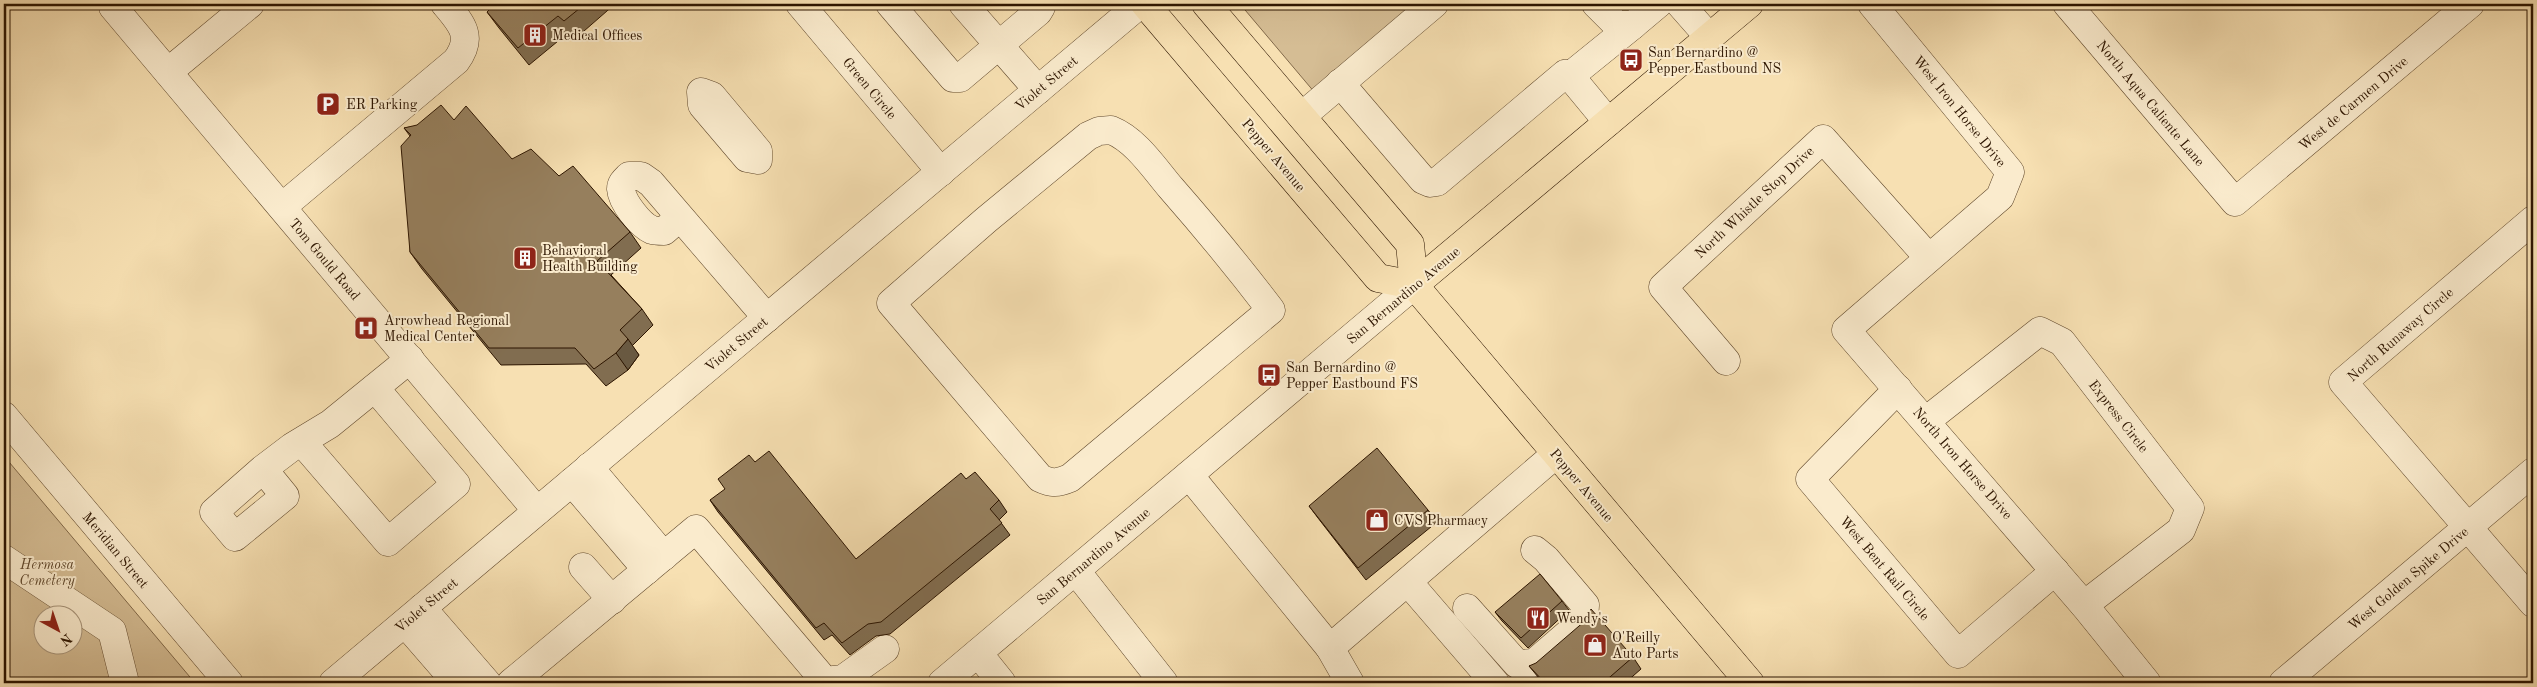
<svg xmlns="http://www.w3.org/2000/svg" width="2537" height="687" viewBox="0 0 2537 687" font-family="'Old Standard TT',serif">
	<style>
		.green { fill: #d5bd94; stroke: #81694a; fill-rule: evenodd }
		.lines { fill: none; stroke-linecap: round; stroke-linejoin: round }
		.minor-casing { stroke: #60482c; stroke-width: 29 }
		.major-casing { stroke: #2d1500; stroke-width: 29 }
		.minor { stroke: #faebcd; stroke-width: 28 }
		.major { stroke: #f7e0b2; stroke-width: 28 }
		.wall { fill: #816d50; stroke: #2d1500 }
		.shaded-wall { fill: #695941; stroke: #2d1500 }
		.building { fill: #967f5d; stroke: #2d1500 }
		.labels { text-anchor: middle; stroke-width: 4; stroke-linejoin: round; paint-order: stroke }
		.poi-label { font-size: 14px; fill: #2d1500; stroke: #faebcd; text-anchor: start }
		.street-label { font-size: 14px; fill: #2d1500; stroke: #faebcd }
		.park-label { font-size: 14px; font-style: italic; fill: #5f472c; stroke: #faebcd }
	</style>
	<rect width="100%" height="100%" fill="#f7e0b2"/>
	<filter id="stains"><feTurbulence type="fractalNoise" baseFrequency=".004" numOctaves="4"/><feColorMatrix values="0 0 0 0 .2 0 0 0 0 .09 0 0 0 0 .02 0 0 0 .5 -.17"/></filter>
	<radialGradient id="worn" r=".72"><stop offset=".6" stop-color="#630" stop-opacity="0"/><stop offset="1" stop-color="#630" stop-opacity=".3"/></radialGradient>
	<g class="green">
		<path d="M1240 4H1428L1321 100Z"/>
		<path d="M4 456 195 683H4ZM42 614H72V644H42Z"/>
	</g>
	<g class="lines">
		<g class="minor-casing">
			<g id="minor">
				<path d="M117 4 113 7 537 511"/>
				<path d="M800 4 941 172"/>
				<path d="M890 4 953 78H960L1038 12 1041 7 1040 4"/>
				<path d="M963 4 1038 90"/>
				<path d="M1596 4 1617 25H1633L1658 4"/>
				<path d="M1680 4 1709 37"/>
				<path d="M1872 4 2010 172 2000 197 1846 330 2084 605 2147 683"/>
				<path d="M2067 4 2235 202 2470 4"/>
				<path d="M168 72 250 4"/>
				<path d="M1570 76 1633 25"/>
				<path d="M1340 83 1423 180 1430 183 1437 182 1565 74 1570 76 1608 122"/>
				<path d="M701 92 712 96 758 151V160L747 158 702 105Z"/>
				<path d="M1302 116 1434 4"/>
				<path d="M1111 130C1136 140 1154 168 1171 188 1206 228 1239 268 1271 310L1070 478C1058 483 1052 484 1040 478L891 303 986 220 1088 136 1099 131Z"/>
				<path d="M282 207 456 61C474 37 462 24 445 4"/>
				<path d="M680 217 664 231C660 231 655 231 652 230 640 225 622 202 621 189 621 183 625 180 629 176H641L651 183 767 318"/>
				<path d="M2533 220 2343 382 2533 603"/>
				<path d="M1726 361 1663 287 1823 139 1928 257"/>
				<path d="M1898 389 1810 479 1958 654 2055 571"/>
				<path d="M4 416 229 683"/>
				<path d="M1927 420 2040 331 2062 342 2190 508 2181 530 2084 605"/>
				<path d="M302 442 388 542 456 484 375 388"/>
				<path d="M589 467 664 556"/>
				<path d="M263 469 285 496 235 537 214 512 263 469 292 447 330 424 410 359"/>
				<path d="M1189 475 1330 648 1350 683"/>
				<path d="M572 482 647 570"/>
				<path d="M4 559 112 631 125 683"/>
				<path d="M583 567 612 600"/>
				<path d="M1076 571 1164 683"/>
				<path d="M1408 582 1495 683"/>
				<path d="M422 608 487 683"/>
				<path d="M1467 608 1517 664 1534 663 1584 620 1585 605 1546 559 1535 550"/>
				<path d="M405 623 457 683"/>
				<path d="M1330 648 1556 454"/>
				<path d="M978 653 1002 683"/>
				<path d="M333 683 1140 4"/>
				<path d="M511 683 696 529 825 681 843 679 885 649"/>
				<path d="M942 683 1414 285"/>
				<path d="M2283 683 2533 472"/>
			</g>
		</g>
		<g class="major-casing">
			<g id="major">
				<path d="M1145 4 1378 278 1414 285"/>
				<path d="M1206 4 1410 244 1414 285 1750 683"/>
				<path d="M1414 285 1749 4"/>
			</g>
		</g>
		<use href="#minor" class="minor"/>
		<use href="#major" class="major"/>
	</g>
	<g class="wall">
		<path d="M486 4H615L576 38 569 32 529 65 499 28 487 12 491 8Z"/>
		<path d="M454 120 512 159 559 176 630 232 641 248 611 275 642 309 653 325 632 346 639 355 628 370 606 386 586 364 501 365 422 269 410 252V136L404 128Z"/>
		<path d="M966 479 999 500 1007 512 999 520 1010 535 890 634 876 636 850 655 832 635 824 640 718 512 710 500 856 559Z"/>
		<path d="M1309 506 1428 510 1437 522 1366 580 1318 518Z"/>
		<path d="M1562 601 1569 610 1528 648 1502 621 1495 612Z"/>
		<path d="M1633 657 1641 669 1625 683H1543L1529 666Z"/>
	</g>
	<path class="shaded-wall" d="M628 339 639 355 628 370 616 353Z"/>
	<g class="building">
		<path d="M489 4H585L564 21 558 16 518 48 487 12 492 7Z"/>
		<path d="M441 105 454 120 466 106 512 159 531 149 559 176 573 166 630 232 597 261 642 309 620 330 628 339 616 353 594 369 575 348H489L410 252 401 146 411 135 404 128 417 125Z"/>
		<path d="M1377 448 1428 510 1358 568 1309 506Z"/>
		<path d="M769 451 856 559 961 473 966 479 975 472 999 500 990 509 1002 523 881 622 868 624 842 643 824 623 816 628 710 500 725 489 718 479 749 455 755 462Z"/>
		<path d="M1540 574 1562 601 1521 638 1495 612Z"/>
		<path d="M1591 609 1633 657 1603 683H1545L1529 666 1536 663 1586 620Z"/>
	</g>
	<defs>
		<g id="building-square" transform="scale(1.25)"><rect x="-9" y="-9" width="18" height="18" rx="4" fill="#8f2418" stroke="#faebcd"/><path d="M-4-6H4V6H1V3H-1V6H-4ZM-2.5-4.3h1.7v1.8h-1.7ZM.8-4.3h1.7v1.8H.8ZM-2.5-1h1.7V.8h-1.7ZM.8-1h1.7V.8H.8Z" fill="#fff"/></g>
		<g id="bus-square" transform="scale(1.25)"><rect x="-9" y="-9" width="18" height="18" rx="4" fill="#8f2418" stroke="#faebcd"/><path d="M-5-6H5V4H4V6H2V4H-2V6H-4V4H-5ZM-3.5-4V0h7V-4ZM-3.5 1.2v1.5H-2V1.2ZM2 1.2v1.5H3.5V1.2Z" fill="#fff"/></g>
		<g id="parking-square" transform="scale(1.25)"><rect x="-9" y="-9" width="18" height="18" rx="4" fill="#8f2418" stroke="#faebcd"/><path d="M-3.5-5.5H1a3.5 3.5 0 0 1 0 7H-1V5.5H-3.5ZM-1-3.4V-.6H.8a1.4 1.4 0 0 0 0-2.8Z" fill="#fff"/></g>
		<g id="hospital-square" transform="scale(1.25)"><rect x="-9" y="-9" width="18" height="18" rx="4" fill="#8f2418" stroke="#faebcd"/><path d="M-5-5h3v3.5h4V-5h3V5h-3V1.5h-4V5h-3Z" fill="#fff"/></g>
		<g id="shop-square" transform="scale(1.25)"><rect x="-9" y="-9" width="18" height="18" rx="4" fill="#8f2418" stroke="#faebcd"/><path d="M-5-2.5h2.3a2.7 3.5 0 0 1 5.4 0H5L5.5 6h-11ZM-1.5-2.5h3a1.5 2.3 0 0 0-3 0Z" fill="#fff"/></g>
		<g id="restaurant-square" transform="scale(1.25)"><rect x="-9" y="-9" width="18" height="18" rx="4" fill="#8f2418" stroke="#faebcd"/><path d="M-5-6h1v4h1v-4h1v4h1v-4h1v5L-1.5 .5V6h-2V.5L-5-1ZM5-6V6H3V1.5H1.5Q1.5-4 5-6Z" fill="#fff"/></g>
	</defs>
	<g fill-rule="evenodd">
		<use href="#building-square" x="535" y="35"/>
		<use href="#bus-square" x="1631" y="60"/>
		<use href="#parking-square" x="328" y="104"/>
		<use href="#building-square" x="525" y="258"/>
		<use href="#hospital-square" x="366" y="328"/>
		<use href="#bus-square" x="1269" y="375"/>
		<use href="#shop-square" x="1377" y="520"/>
		<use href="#restaurant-square" x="1538" y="618"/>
		<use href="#shop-square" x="1595" y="645"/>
	</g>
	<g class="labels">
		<g class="poi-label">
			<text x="552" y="40">Medical Offices</text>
			<text x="1648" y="57">San Bernardino @<tspan x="1648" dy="16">Pepper Eastbound NS</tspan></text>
			<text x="346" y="109">ER Parking</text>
			<text x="542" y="255">Behavioral<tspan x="542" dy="16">Health Building</tspan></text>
			<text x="384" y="325">Arrowhead Regional<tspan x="384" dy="16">Medical Center</tspan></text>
			<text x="1286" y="372">San Bernardino @<tspan x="1286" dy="16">Pepper Eastbound FS</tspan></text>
			<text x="1394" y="525">CVS Pharmacy</text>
			<text x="1556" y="623">Wendy's</text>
			<text x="1612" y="642">O'Reilly<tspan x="1612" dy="16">Auto Parts</tspan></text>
		</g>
		<g class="street-label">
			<text transform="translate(1046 83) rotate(-40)" y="5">Violet Street</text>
			<text transform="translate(870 88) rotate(50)" y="5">Green Circle</text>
			<text transform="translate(2151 103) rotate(50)" y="5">North Aqua Caliente Lane</text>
			<text transform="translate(2353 103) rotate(-40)" y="5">West de Carmen Drive</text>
			<text transform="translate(1960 111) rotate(51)" y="5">West Iron Horse Drive</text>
			<text transform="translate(1274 155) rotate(50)" y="5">Pepper Avenue</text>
			<text transform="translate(1754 202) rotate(-43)" y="5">North Whistle Stop Drive</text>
			<text transform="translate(325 259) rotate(50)" y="5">Tom Gould Road</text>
			<text transform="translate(1403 295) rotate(-40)" y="5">San Bernardino Avenue</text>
			<text transform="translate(2400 334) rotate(-41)" y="5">North Runaway Circle</text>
			<text transform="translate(736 344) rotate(-40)" y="5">Violet Street</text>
			<text transform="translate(2119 416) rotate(52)" y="5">Express Circle</text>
			<text transform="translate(1963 463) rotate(49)" y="5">North Iron Horse Drive</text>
			<text transform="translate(1582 485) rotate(50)" y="5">Pepper Avenue</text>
			<text transform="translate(116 550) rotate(50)" y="5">Meridian Street</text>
			<text transform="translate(1093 556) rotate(-40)" y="5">San Bernardino Avenue</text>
			<text transform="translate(1885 568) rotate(50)" y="5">West Bent Rail Circle</text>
			<text transform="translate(2408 578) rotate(-40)" y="5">West Golden Spike Drive</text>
			<text transform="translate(426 605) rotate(-40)" y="5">Violet Street</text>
		</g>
		<g class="park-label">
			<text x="47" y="569">Hermosa<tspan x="47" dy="16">Cemetery</tspan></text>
		</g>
	</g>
	<rect width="2537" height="687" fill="none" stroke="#f7e0b2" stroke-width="20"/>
	<rect x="5" y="5" width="2527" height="677" fill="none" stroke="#2d1500" stroke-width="2.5"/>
	<rect x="10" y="10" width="2517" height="667" fill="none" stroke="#2d1500"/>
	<g transform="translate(58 630) rotate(140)"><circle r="24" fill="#faebcd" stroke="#a8957b"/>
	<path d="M0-4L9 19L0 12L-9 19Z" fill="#8f2418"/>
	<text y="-8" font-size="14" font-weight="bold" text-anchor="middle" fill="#2d1500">N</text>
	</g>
	<rect width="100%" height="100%" filter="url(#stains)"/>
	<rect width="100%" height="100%" fill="url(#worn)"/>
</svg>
